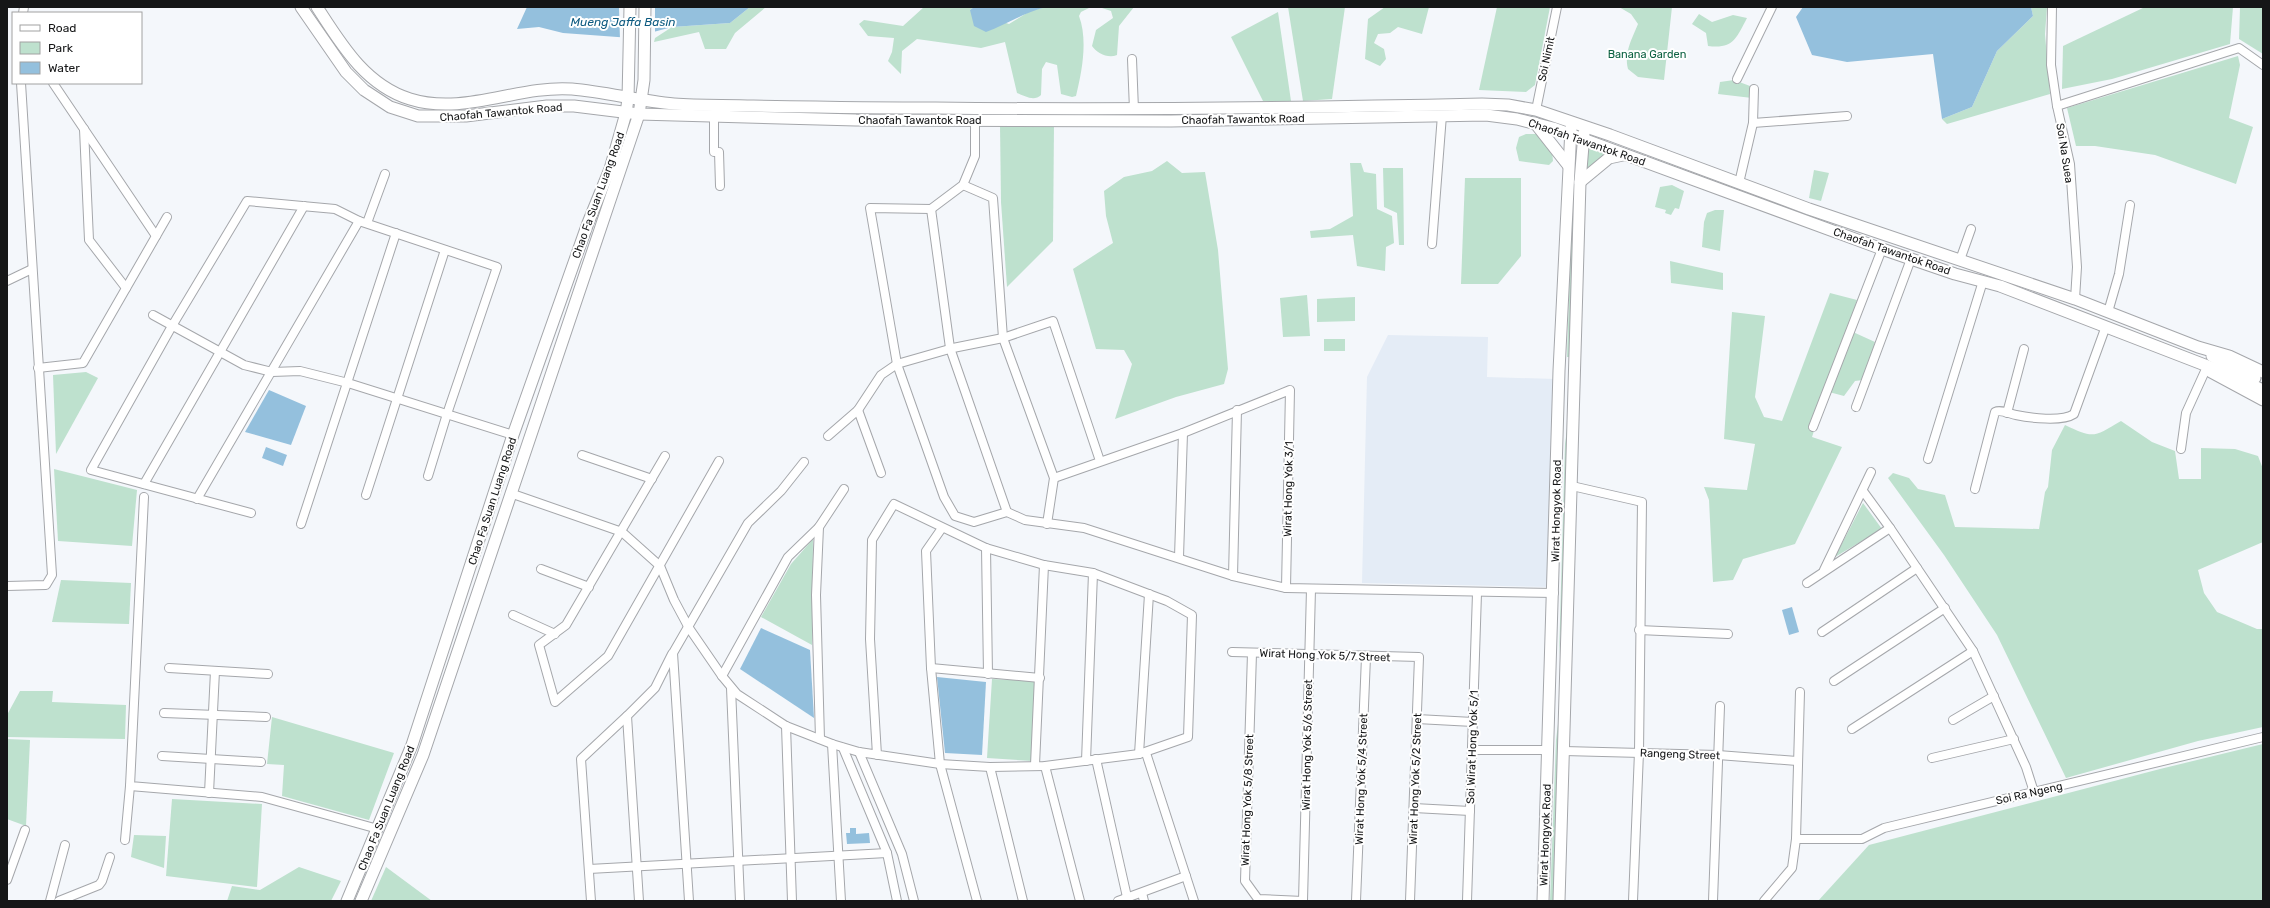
<svg xmlns="http://www.w3.org/2000/svg" width="2270" height="908" viewBox="0 0 2270 908" font-family="Rubik,sans-serif">
	<style>
		.built { fill: #e4ecf6 }
		.green { fill: #bee1ce }
		.water { fill: #94c0dd }
		.pier { fill: #f4f7fb }
		.lines { fill: none; stroke-linecap: round; stroke-linejoin: round }
		.street-casing { stroke: #a5a7ab; stroke-width: 10 }
		.secondary-casing { stroke: #a5a7ab; stroke-width: 13 }
		.street { stroke: #fff; stroke-width: 8 }
		.secondary { stroke: #fff; stroke-width: 11 }
		.labels { text-anchor: middle; stroke-width: 4; stroke-linejoin: round; paint-order: stroke }
		.park-label { font-size: 11px; fill: #0d6242; stroke: #fff }
		.street-label { font-size: 11px; fill: #151617; stroke: #fff }
		.water-label { font-size: 12px; font-style: italic; fill: #0b597f; stroke: #fff }
	</style>
	<rect width="100%" height="100%" fill="#f4f7fb"/>
	<path class="built" d="M1388 335 1488 337 1487 377 1556 379 1552 587 1362 583 1367 377Z"/>
	<g class="green">
		<path d="M750 7H766L735 33 726 49H705L699 32 654 42 655 38 672 27 730 23Z"/>
		<path d="M924 7H974L970 10 1009 24 1030 11 1046 7H1091L1081 12 1079 16C1088 40 1082 71 1076 96L1072 97 1061 94 1057 65 1046 62 1042 69 1041 95C1034 102 1025 96 1017 93L1005 42 981 48 917 39 902 51 901 74 888 61 892 52 894 38 868 36 859 24 864 20 903 26Z"/>
		<path d="M1099 7H1134L1119 26 1117 55C1108 59 1097 53 1092 46L1096 30 1113 18 1111 11Z"/>
		<path d="M1288 7H1345L1332 99 1303 101Z"/>
		<path d="M1385 7H1429L1422 34 1398 27 1390 33 1378 34 1374 43 1384 49 1386 59 1380 66 1365 59 1368 19Z"/>
		<path d="M1497 7H1550L1535 85 1526 92 1479 90Z"/>
		<path d="M1619 7H1672L1664 80 1638 77 1628 69C1624 52 1632 39 1638 24L1631 14Z"/>
		<path d="M2031 7H2047L2045 34 2050 94 1947 124 1942 119 1972 107 1997 51 2033 16Z"/>
		<path d="M2145 7H2233L2230 44 2112 79 2062 89 2063 46Z"/>
		<path d="M2240 7H2263V54L2239 39Z"/>
		<path d="M1278 12 1291 101H1263L1231 37Z"/>
		<path d="M1699 14 1712 22 1733 15 1747 18C1736 39 1733 49 1708 46L1706 33 1692 24Z"/>
		<path d="M2238 56 2240 65 2229 118 2253 127 2236 184 2155 155 2095 146H2076L2067 108Z"/>
		<path d="M1734 80 1750 86 1752 98 1718 94 1720 82Z"/>
		<path d="M1054 124 1053 241 1007 287 1001 202 1000 125Z"/>
		<path d="M1526 134H1543L1552 151 1553 161 1549 165 1519 161 1516 148 1519 137Z"/>
		<path d="M1586 147 1608 154 1587 171Z"/>
		<path d="M1576 154 1578 155 1573 302 1569 357H1567L1573 174Z"/>
		<path d="M1167 161 1182 173 1205 172 1218 250 1228 369 1224 384 1176 397 1115 419 1132 364 1124 350 1096 349 1073 269 1113 243 1106 216 1104 191 1124 177 1152 171Z"/>
		<path d="M1350 163H1361L1364 172 1376 174 1377 209 1392 216 1394 243 1386 247 1385 271 1357 266 1353 235 1311 238 1310 231 1330 229 1353 216Z"/>
		<path d="M1383 168H1403L1404 245H1399L1397 213 1384 207Z"/>
		<path d="M1814 170 1829 173 1821 201 1809 198Z"/>
		<path d="M1465 178H1521V256L1498 284H1461Z"/>
		<path d="M1672 185 1684 191 1679 209 1675 208 1671 215 1665 213 1666 210 1655 207 1660 187Z"/>
		<path d="M1715 210H1724L1720 251 1702 247 1704 222 1707 213Z"/>
		<path d="M1670 261 1723 273V290L1671 283Z"/>
		<path d="M1830 293 1857 300 1812 437 1842 447 1795 544 1743 559 1733 580 1713 582 1709 500 1704 487 1747 490 1755 444 1724 439 1732 312 1765 316 1755 397 1764 417 1782 421Z"/>
		<path d="M1307 295 1310 336 1283 337 1280 298Z"/>
		<path d="M1355 297V321L1317 322V299Z"/>
		<path d="M1853 332 1875 342 1863 380 1855 381 1844 396 1829 392Z"/>
		<rect x="1324" y="339" width="21" height="12"/>
		<path d="M86 372 98 378 56 454 53 375Z"/>
		<path d="M1569 414 1561 629 1559 657 1565 444Z"/>
		<path d="M2121 421 2152 442 2175 451 2179 479H2201V448L2235 449 2258 456 2263 469V542L2198 570 2204 593 2217 612 2257 629H2263V727L2198 741 2066 778 1997 635 1944 555 1888 478 1893 473 1909 478 1918 489 1945 495 1955 527 2039 529 2045 492 2048 487 2052 450 2065 425C2094 439 2094 437 2121 421Z"/>
		<path d="M54 469 137 490 132 546 58 541Z"/>
		<path d="M1863 503 1882 529 1835 557Z"/>
		<path d="M813 539 812 645 761 617 791 564Z"/>
		<path d="M61 580 131 583 129 624 52 622Z"/>
		<path d="M992 679 1037 681 1032 761 987 758Z"/>
		<path d="M20 691H53L52 702 126 705 125 739 7 737V715Z"/>
		<path d="M1559 716 1555 901H1550L1556 740Z"/>
		<path d="M272 717 394 753 369 820 282 796 284 765 267 764Z"/>
		<path d="M7 739 30 740 26 826 7 819Z"/>
		<path d="M2263 744V901H1818L1869 845 2160 769Z"/>
		<path d="M172 799 262 804 257 887 166 876Z"/>
		<path d="M134 835 166 836 164 868 131 857Z"/>
		<path d="M299 867 341 881 331 901H227L232 886 260 890Z"/>
		<path d="M386 867 432 901H371Z"/>
	</g>
	<g class="water">
		<path d="M527 7H750L730 23 672 27 631 38 563 33 539 27 517 29Z"/>
		<path d="M974 7H1046C1025 12 1007 24 986 32L974 26 970 10Z"/>
		<path d="M1803 7H2031L2033 16 1997 51 1972 107 1942 119 1933 54 1847 62 1812 55 1796 17Z"/>
		<path d="M269 390 306 406 291 445 245 432Z"/>
		<path d="M266 447 287 455 283 466 262 458Z"/>
		<path d="M1792 607 1799 632 1789 635 1782 610Z"/>
		<path d="M761 628 810 650 814 718 740 669Z"/>
		<path d="M937 677 986 682 982 755 945 753Z"/>
		<path d="M850 828H856V834L869 833 870 843 847 844 846 833H850Z"/>
	</g>
	<path class="pier" d="M619 7H655V34L632 40H620Z"/>
	<g class="lines">
		<g class="street-casing">
			<g id="street">
				<path d="M2052 7 2051 65 2057 106 2070 164 2077 267 2075 299"/>
				<path d="M23 13 24 7"/>
				<path d="M1132 59 1134 110"/>
				<path d="M1737 79 1772 7"/>
				<path d="M53 83 156 236"/>
				<path d="M2057 106 2239 48 2263 65"/>
				<path d="M1536 110 1557 7"/>
				<path d="M714 118V152H719L720 186"/>
				<path d="M975 120V156L963 185 931 209 870 208 897 364 944 497 955 516 974 522 1007 512 1025 520 1084 528 1233 576 1286 588 1554 593"/>
				<path d="M1753 123 1847 116"/>
				<path d="M84 129 89 240 126 288"/>
				<path d="M1739 183 1753 123 1754 89"/>
				<path d="M963 185 993 198 1003 338 1054 478 1047 524"/>
				<path d="M931 209 950 348 1007 512"/>
				<path d="M367 223 385 174"/>
				<path d="M1432 244 1442 115"/>
				<path d="M1960 260 1971 229"/>
				<path d="M7 281 32 269"/>
				<path d="M2108 312 2119 274 2130 205"/>
				<path d="M153 315 244 365 272 372 300 371 348 383 513 435"/>
				<path d="M38 368 83 363 167 217"/>
				<path d="M1856 407 1911 259"/>
				<path d="M858 410 881 473"/>
				<path d="M2007 413 2024 349"/>
				<path d="M1813 427 1882 249"/>
				<path d="M828 436 858 410 881 375 897 364 953 348 1003 338 1053 321 1100 461"/>
				<path d="M2181 449 2186 413 2206 369"/>
				<path d="M582 455 652 479"/>
				<path d="M665 456 566 625 539 645 555 702 608 656 719 461"/>
				<path d="M1928 459 1983 281"/>
				<path d="M1054 478 1183 433 1290 390 1286 588"/>
				<path d="M144 484 304 206"/>
				<path d="M1572 486 1642 502 1639 752 1633 901"/>
				<path d="M1975 489 1995 412C2001 409 2010 414 2016 415 2030 418 2062 422 2074 414L2106 326"/>
				<path d="M1863 491 1890 528 1973 651 2026 767 2034 792"/>
				<path d="M510 493 622 532 660 566 674 600 689 628 722 676 737 694 786 726 832 744 859 752 940 764 990 767 1045 766 1139 754 1188 737 1192 615 1167 601 1093 573 1044 565 986 548 894 504 872 540 870 639 877 755"/>
				<path d="M366 495 445 250"/>
				<path d="M144 497 130 786 262 797 378 829"/>
				<path d="M197 499 359 221"/>
				<path d="M251 513 91 470 172 326 247 201 335 209 359 221 497 267 447 414 428 476"/>
				<path d="M301 524 396 233"/>
				<path d="M819 527 816 595 820 739"/>
				<path d="M942 528 926 551 931 668 940 764 977 901"/>
				<path d="M986 548 988 674"/>
				<path d="M1179 557 1183 433"/>
				<path d="M541 569 589 587"/>
				<path d="M1824 570 1871 472"/>
				<path d="M1233 576 1237 410"/>
				<path d="M1807 583 1890 528"/>
				<path d="M7 586 46 585 52 575 21 83"/>
				<path d="M513 615 555 634"/>
				<path d="M1639 630 1728 634"/>
				<path d="M1822 632 1917 568"/>
				<path d="M1232 652 1419 657 1410 901"/>
				<path d="M1252 653 1245 881 1258 899 1303 901"/>
				<path d="M169 668 268 674"/>
				<path d="M931 668 1040 678"/>
				<path d="M722 676 788 557 819 527 844 489"/>
				<path d="M1834 681 1945 608"/>
				<path d="M731 688 740 901"/>
				<path d="M164 713 266 717"/>
				<path d="M1417 719 1473 722"/>
				<path d="M1953 720 1994 696"/>
				<path d="M786 726 792 901"/>
				<path d="M1852 729 1973 651"/>
				<path d="M832 744 841 901"/>
				<path d="M843 748 887 853 897 901"/>
				<path d="M1472 750H1547"/>
				<path d="M1564 751 1718 755 1797 761"/>
				<path d="M859 752 902 854 914 901"/>
				<path d="M1146 753 1194 901"/>
				<path d="M1139 754 1149 594"/>
				<path d="M162 756 261 762"/>
				<path d="M1932 758 2014 739"/>
				<path d="M1096 759 1127 897"/>
				<path d="M1086 761 1093 573"/>
				<path d="M1035 765 1044 565"/>
				<path d="M1045 766 1080 901"/>
				<path d="M990 767 1023 901"/>
				<path d="M209 793 215 671"/>
				<path d="M1414 808 1470 811"/>
				<path d="M1796 839H1862L1884 828 2263 737"/>
				<path d="M125 840 130 786"/>
				<path d="M589 869 887 853"/>
				<path d="M7 880 25 830"/>
				<path d="M1142 893 1144 901"/>
				<path d="M50 901 65 845"/>
				<path d="M59 901 99 885 102 881 110 857"/>
				<path d="M591 901 581 759 627 716"/>
				<path d="M639 901 627 716 655 688 672 654"/>
				<path d="M689 901 673 653 748 523 781 491 804 462"/>
				<path d="M1118 901 1186 876"/>
				<path d="M1303 901 1311 589"/>
				<path d="M1356 901 1366 657"/>
				<path d="M1467 901 1477 593"/>
				<path d="M1713 901 1720 706"/>
				<path d="M1764 901 1792 868 1796 839 1800 692"/>
			</g>
		</g>
		<g class="secondary-casing">
			<g id="secondary">
				<path d="M301 7 346 72 364 90 390 107 418 116H466L547 106H574L639 114 856 120 1171 121 1486 115 1517 119 1553 128 1882 249 1955 274 2000 286 2223 372 2263 390"/>
				<path d="M317 7C341 44 365 85 410 99 464 116 518 85 572 89 606 92 640 101 674 104 700 106 727 105 753 106 814 107 875 108 935 108 1118 110 1300 108 1482 104L1508 105 1536 110 1610 135 1809 209 2075 299 2198 347 2229 356 2263 372"/>
				<path d="M1535 123 1568 165"/>
				<path d="M1580 182 1609 158 1623 155"/>
				<path d="M2212 356 2255 378"/>
				<path d="M2211 372 2263 400"/>
				<path d="M347 901 412 745 513 435 588 223 610 169 626 113 628 99 630 7"/>
				<path d="M361 901 423 755 639 114 644 80 645 7"/>
				<path d="M1543 901 1559 371 1571 128"/>
				<path d="M1559 901 1580 182 1584 133"/>
			</g>
		</g>
		<use href="#street" class="street"/>
		<use href="#secondary" class="secondary"/>
	</g>
	<g class="labels">
		<g class="park-label">
			<text x="1647" y="58">Banana Garden</text>
		</g>
		<g class="street-label">
			<text transform="translate(1546 59) rotate(-78)" y="4">Soi Nimit</text>
			<text transform="translate(501 112) rotate(-5)" y="4">Chaofah Tawantok Road</text>
			<text transform="translate(1243 119) rotate(-1)" y="4">Chaofah Tawantok Road</text>
			<text x="920" y="124">Chaofah Tawantok Road</text>
			<text transform="translate(1587 142) rotate(19)" y="4">Chaofah Tawantok Road</text>
			<text transform="translate(2065 153) rotate(81)" y="4">Soi Na Suea</text>
			<text transform="translate(598 195) rotate(-70)" y="4">Chao Fa Suan Luang Road</text>
			<text transform="translate(1892 251) rotate(19)" y="4">Chaofah Tawantok Road</text>
			<text transform="translate(1288 489) rotate(-89)" y="4">Wirat Hong Yok 3/1</text>
			<text transform="translate(492 501) rotate(-72)" y="4">Chao Fa Suan Luang Road</text>
			<text transform="translate(1556 511) rotate(-89)" y="4">Wirat Hongyok Road</text>
			<text transform="translate(1325 655) rotate(2)" y="4">Wirat Hong Yok 5/7 Street</text>
			<text transform="translate(1307 745) rotate(-89)" y="4">Wirat Hong Yok 5/6 Street</text>
			<text transform="translate(1472 747) rotate(-88)" y="4">Soi Wirat Hong Yok 5/1</text>
			<text transform="translate(1680 754) rotate(2)" y="4">Rangeng Street</text>
			<text transform="translate(1361 779) rotate(-88)" y="4">Wirat Hong Yok 5/4 Street</text>
			<text transform="translate(1415 779) rotate(-88)" y="4">Wirat Hong Yok 5/2 Street</text>
			<text transform="translate(2029 793) rotate(-13)" y="4">Soi Ra Ngeng</text>
			<text transform="translate(1247 800) rotate(-88)" y="4">Wirat Hong Yok 5/8 Street</text>
			<text transform="translate(386 808) rotate(-68)" y="4">Chao Fa Suan Luang Road</text>
			<text transform="translate(1545 835) rotate(-88)" y="4">Wirat Hongyok Road</text>
		</g>
		<g class="water-label">
			<text x="623" y="26">Mueng Jaffa Basin</text>
		</g>
	</g>
	<rect width="2270" height="908" fill="none" stroke="#151617" stroke-width="16"/>
	<rect x="12" y="12" width="130" height="72" fill="#ffffff" stroke="#a1a2a2"/>
	<rect x="20" y="25" width="20" height="6" fill="#ffffff" stroke="#a1a2a2"/>
	<text x="48" y="32" font-size="12" fill="#151617">Road</text>
	<rect x="20" y="42" width="20" height="12" fill="#bee1ce" stroke="#a1a2a2"/>
	<text x="48" y="52" font-size="12" fill="#151617">Park</text>
	<rect x="20" y="62" width="20" height="12" fill="#94c0dd" stroke="#a1a2a2"/>
	<text x="48" y="72" font-size="12" fill="#151617">Water</text>
</svg>
